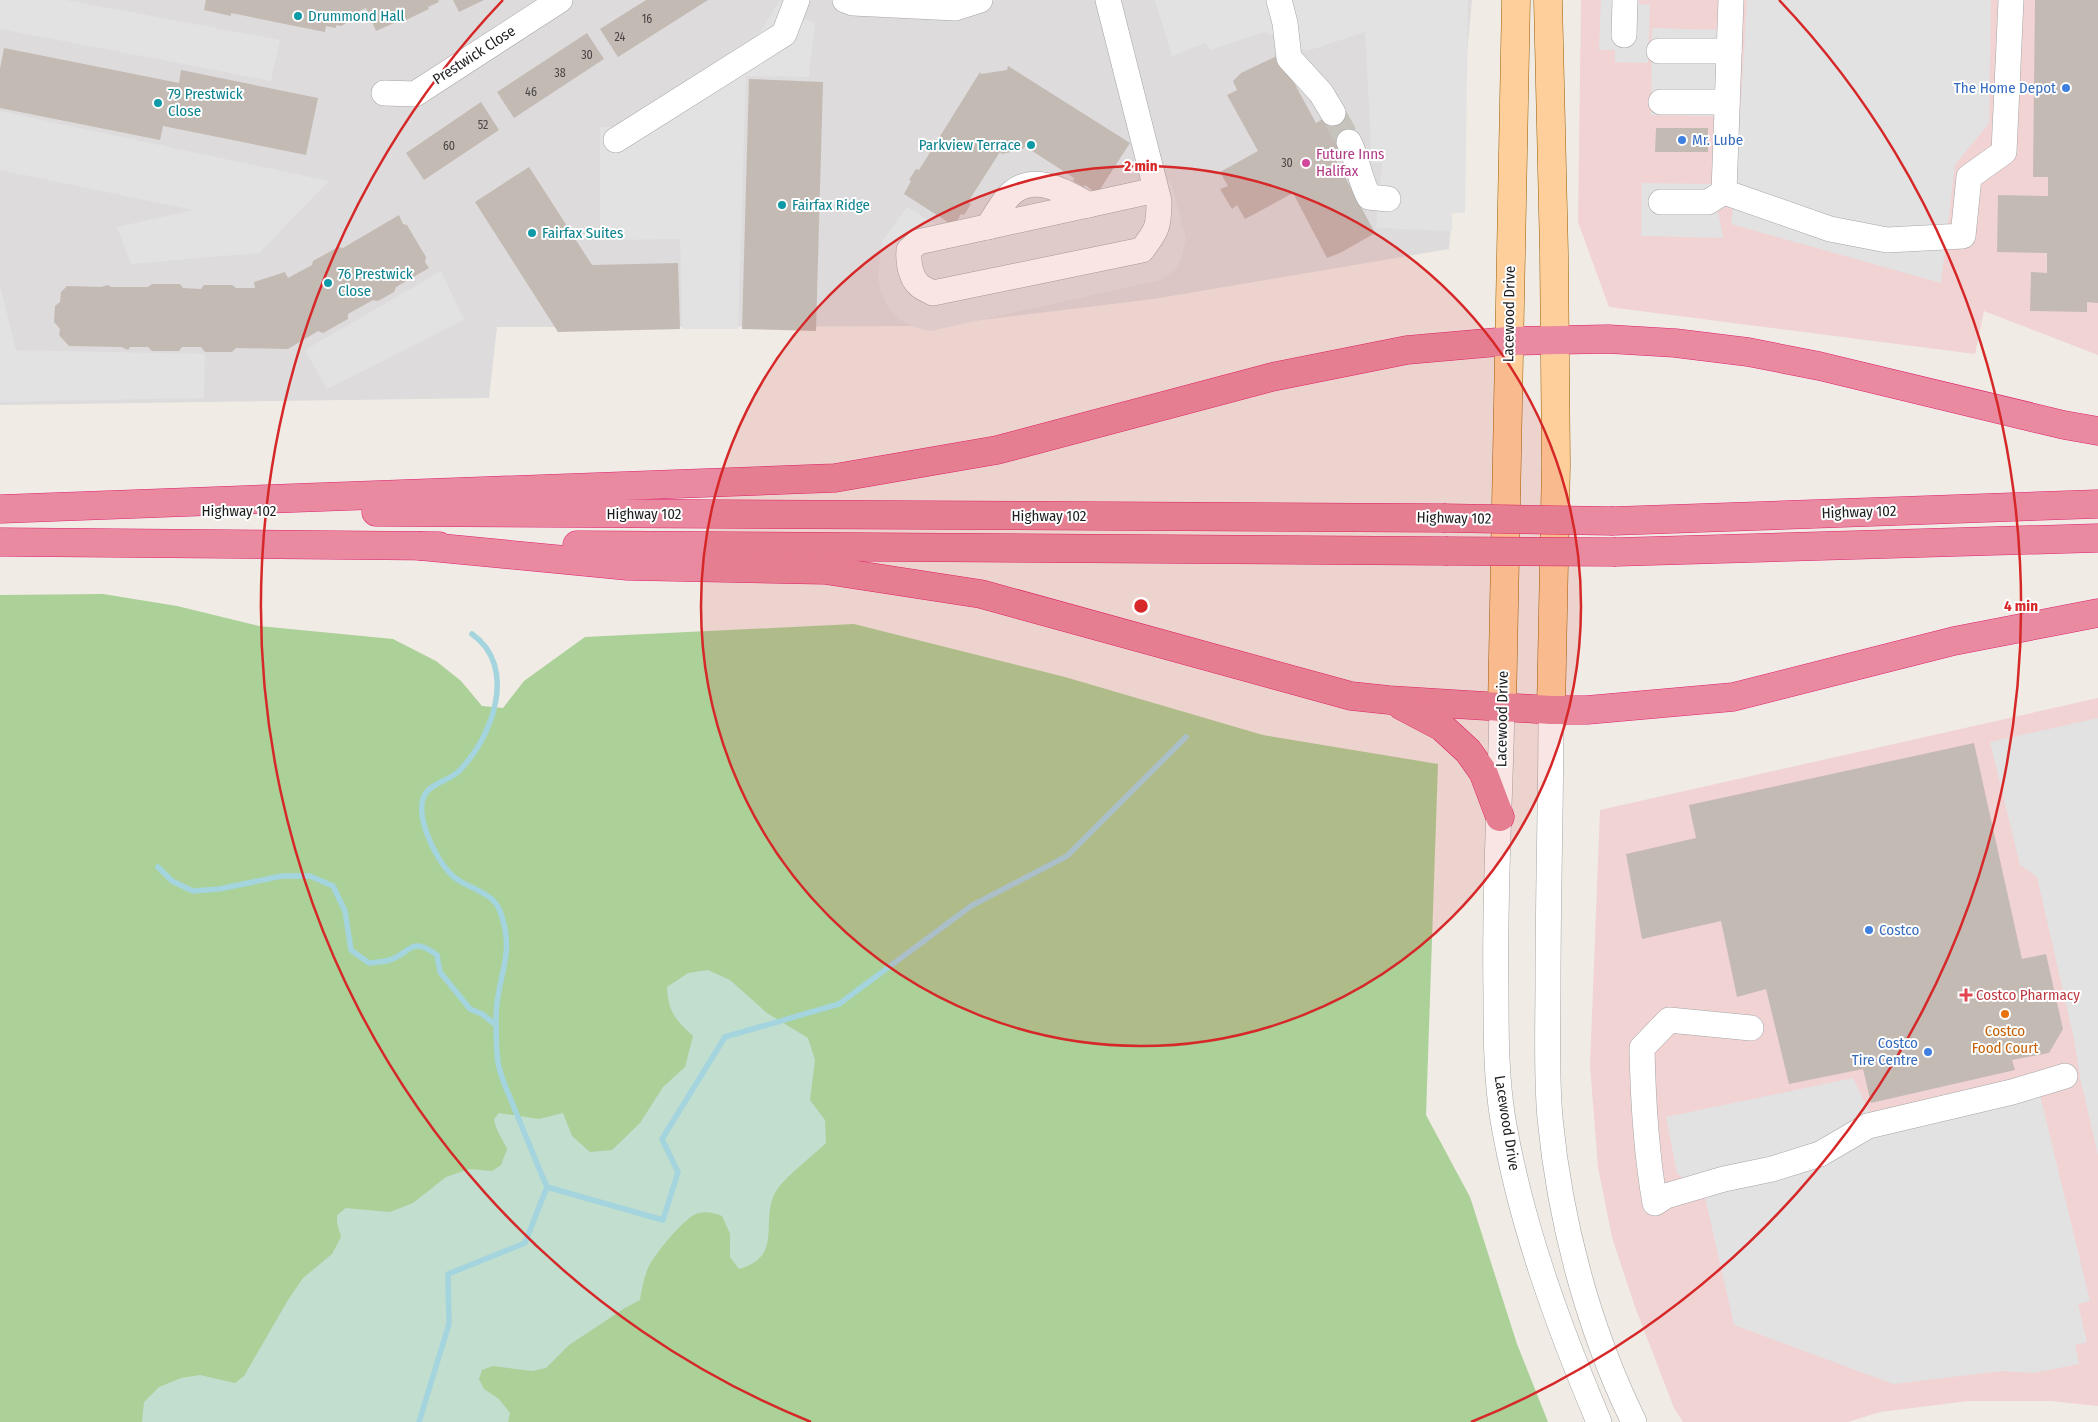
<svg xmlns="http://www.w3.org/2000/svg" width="2098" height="1422" viewBox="0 0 2098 1422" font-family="'Fira Sans Condensed',sans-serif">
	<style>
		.residential { fill: #dddbdb }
		.commercial { fill: #f1d3d3 }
		.forest { fill: #abd098 }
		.wetland { fill: #c1decf }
		.parking { fill: #e2e2e2 }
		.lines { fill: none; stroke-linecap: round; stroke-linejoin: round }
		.stream { stroke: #a4d4de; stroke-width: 5.5 }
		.building { fill: #c4bab4 }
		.minor-tunnel { stroke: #c6c2bc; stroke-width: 25; stroke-dasharray: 25 12; stroke-linecap: butt }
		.minor-casing { stroke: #a5a5a5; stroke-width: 26 }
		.major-casing { stroke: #995f00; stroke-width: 29 }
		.highway-casing { stroke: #df206b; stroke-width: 29 }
		.minor { stroke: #fff; stroke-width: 25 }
		.major { stroke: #fece9b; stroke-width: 28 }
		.highway { stroke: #e98aa1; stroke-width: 28 }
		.highway-bridge-casing { stroke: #df206b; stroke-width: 29; stroke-linecap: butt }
		.highway-bridge { stroke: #e98aa1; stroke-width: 28 }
		.ring { fill: none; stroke: #d62828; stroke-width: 2.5 }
		.culture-dot { fill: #0f9aa8; stroke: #fff; stroke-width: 2 }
		.shop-dot { fill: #3f7fe0; stroke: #fff; stroke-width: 2 }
		.hotel-dot { fill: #d1479c; stroke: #fff; stroke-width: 2 }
		.health-dot { fill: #e0444e; stroke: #fff; stroke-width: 2 }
		.food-dot { fill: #e8710a; stroke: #fff; stroke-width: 2 }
		.labels { text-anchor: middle; stroke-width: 4; stroke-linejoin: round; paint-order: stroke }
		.number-label { font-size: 12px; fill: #484544 }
		.culture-label { font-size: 15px; fill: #0d838f; stroke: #fff; text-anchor: start }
		.street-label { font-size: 15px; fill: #1e1e1e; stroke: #fff }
		.shop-label { font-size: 15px; fill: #366cbe; stroke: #fff; text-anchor: end }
		.hotel-label { font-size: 15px; fill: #b23c85; stroke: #fff; text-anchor: start }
		.health-label { font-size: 15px; fill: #be3a42; stroke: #fff; text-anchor: start }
		.food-label { font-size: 15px; fill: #c56008; stroke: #fff }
		.centre { fill: #d62828; stroke: #fff; stroke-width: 2.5 }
		.ring-label { font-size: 15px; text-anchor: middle; font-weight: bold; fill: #d62828; stroke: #fff; stroke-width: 4; stroke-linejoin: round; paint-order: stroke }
	</style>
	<rect width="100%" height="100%" fill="#f0ebe4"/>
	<path class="residential" d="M0 0H1472L1449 249 1153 299 932 326 497 327 489 398 0 405Z"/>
	<g class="commercial">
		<path d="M1581 0H2098V355L1984 311 1975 354 1609 307 1578 222Z"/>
		<path d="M2098 698V1406L2051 1401H1968L1880 1412 1848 1422H1683L1674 1408 1634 1304 1612 1237 1598 1167 1590 1066 1600 810Z"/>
	</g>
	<path class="forest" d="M103 594 177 606 259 626 393 639 436 661 461 681 482 706 503 708 524 681 585 637 854 624 1065 677 1263 735 1438 764 1426 1115 1470 1197 1517 1344 1548 1422H0V595Z"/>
	<path class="wetland" d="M708 970 730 980 767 1013 808 1038 815 1060 810 1100 825 1120 826 1143C813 1156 781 1179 774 1195 761 1224 783 1257 739 1269L730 1257V1234L722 1216C714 1213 707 1211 699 1213 686 1215 655 1254 649 1266 644 1276 642 1289 640 1300L625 1308 569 1345 546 1368 532 1371 493 1366 482 1370 479 1379 484 1389 499 1399 510 1413 508 1422H142L144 1402 159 1387 181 1378 200 1375 235 1383 244 1376 288 1300 303 1278 332 1254 341 1237 337 1223V1215L346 1208 390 1212 413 1203 446 1177 469 1169 492 1171 501 1165 507 1149C503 1139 495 1130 494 1119L499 1113 539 1119 563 1113 572 1136 590 1152 612 1150 640 1123 663 1087 685 1067 693 1036C675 1019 668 1012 667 987L688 973Z"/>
	<g class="parking">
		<path d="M0 0H66L280 40 271 81 0 29Z"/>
		<path d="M780 0 802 8 800 17 815 23 809 77 746 76 738 329H682L680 239 618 240 600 227V127H612L759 34Z"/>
		<path d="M1155 0H1468L1465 213H1452V231L1376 228 1382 163H1372L1365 32 1307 51 1265 32 1210 50 1205 43 1172 56Z"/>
		<path d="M1601 0H1639V4L1650 5 1648 63 1615 62V50H1599Z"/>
		<path d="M1747 0H1991L1989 123 1955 165 1941 283 1731 224 1736 184Z"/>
		<path d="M1652 28 1720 30 1718 116 1651 115Z"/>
		<path d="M0 111 329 181 259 253 131 264 117 227 193 210 0 170Z"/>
		<path d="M1171 182 1186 239 1181 259 1175 270 1160 280 931 331 917 328 901 320 888 307 881 292 878 278 882 241 907 207 946 231Z"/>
		<path d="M1642 183 1713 184 1723 238 1641 236Z"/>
		<path d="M441 271 464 320 327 389 305 350Z"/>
		<path d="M0 285 16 350 205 354 204 398 0 402Z"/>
		<path d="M2098 718V1155L2081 1082 2074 1039 2037 877 2020 865 1990 742Z"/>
		<path d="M1853 1078 1880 1134 2040 1095 2090 1301 2078 1304 2087 1342 2075 1345 2079 1364 2034 1373 2002 1371 1893 1384 1734 1325 1705 1197 1677 1173 1666 1117Z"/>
	</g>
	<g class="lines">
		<g class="stream">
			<path d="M472 634C519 667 492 738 459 771 447 783 424 783 422 804 419 826 440 868 458 880 472 889 494 894 500 911 514 951 502 965 497 1003 495 1020 496 1036 497 1053 498 1074 508 1091 515 1110 526 1136 536 1162 547 1187"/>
			<path d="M158 867 172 881 193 891 219 889 282 876H310L333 886 345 911 351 950 369 963C376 962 383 962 390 960 412 952 410 936 437 955L440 972 470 1009 482 1014 496 1025"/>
			<path d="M419 1422 449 1324 448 1274 525 1243 547 1187 663 1220 678 1172 662 1139 725 1037 839 1004 971 906 1067 856 1186 737"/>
		</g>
	</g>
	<g class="building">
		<path d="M206 0H438L439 2 428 7 429 9 402 22 401 20 376 31 366 8 348 16 350 21 341 26 336 25V28L326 26 325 32 231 13V16L204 10Z"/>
		<path d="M453 0H484L459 12Z"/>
		<path d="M646 0H708L618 57 600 29Z"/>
		<path d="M2035 0H2098V303L2087 302V312L2030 311 2031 272 2047 273V253L1997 252 1998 195 2048 196V177H2033Z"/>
		<path d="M587 33 604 59 514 118 497 92Z"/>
		<path d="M4 48 179 83 181 70 318 98 306 155 163 126 160 140 0 108V69Z"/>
		<path d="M1279 55 1316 123 1341 108 1357 137 1332 153 1375 233 1342 252 1327 258 1293 193 1245 219 1237 205 1232 209 1220 189 1228 186 1220 172 1258 151 1227 95 1237 90 1233 81 1241 73Z"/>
		<path d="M1008 66 1130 143 1097 194 1085 185 1084 187 1073 181 1074 178 1026 147H1024L1023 149 1002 154 1000 152 968 202 971 204 964 215 961 214 954 226 904 194 911 181 909 180 916 169 919 170 980 72 981 74 1007 70Z"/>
		<path d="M749 79 823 82 816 331 742 329Z"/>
		<path d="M481 102 499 130 424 180 406 153Z"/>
		<path d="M1656 128H1708V152H1655Z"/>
		<path d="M529 167 592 265 678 263 680 329 558 332 475 202Z"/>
		<path d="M399 215 403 224 407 225 426 257 425 262 429 268 396 287 394 292 378 301 373 300 348 314V319L323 333 318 331 288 349 236 348 232 352H205L201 347H182L179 351H152L148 347H130L128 350 121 347 69 346 59 335 60 329 54 322 55 306 60 302 61 292 67 286 101 287 108 285 111 287H148L152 284H180L183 288 201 289 204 285H232L236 288H255L254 282 285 272 288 278 312 265 313 261 338 247 343 248Z"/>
		<path d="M1974 743 2022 959 2046 954 2063 1029 2049 1053 2012 1060 2015 1070 1871 1103 1863 1069 1789 1084 1766 989 1737 997 1721 921 1642 939 1626 854 1696 838 1689 805Z"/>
	</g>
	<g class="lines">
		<path class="minor-tunnel" d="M1333 113 1349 142"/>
		<g class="minor-casing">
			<g id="minor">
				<path d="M845 0 853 3 955 8 980 0"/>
				<path d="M1108 0 1159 201C1159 227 1157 230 1142 250L933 293C929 291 922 288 919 285 910 277 908 261 909 250L918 242 1156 190"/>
				<path d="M1279 0 1285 23 1289 58 1321 93 1333 113"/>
				<path d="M1731 0 1724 192 1830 229 1887 240 1963 236 1969 177 2004 152 2011 0"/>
				<path d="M1624 35 1625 0"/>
				<path d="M1659 51H1729"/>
				<path d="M384 93 415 94 560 0"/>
				<path d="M1661 102H1727"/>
				<path d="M616 140 784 34 797 0"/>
				<path d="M1349 142C1358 160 1359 179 1369 197L1388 199"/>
				<path d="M1661 202H1708L1724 192"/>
				<path d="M988 227C995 216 1003 200 1013 192 1037 173 1067 193 1089 205"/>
				<path d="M1502 708C1500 803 1494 897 1496 992 1496 1034 1496 1078 1503 1120 1521 1225 1558 1325 1599 1422"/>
				<path d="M1551 710C1551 801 1548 891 1548 982 1548 1027 1546 1073 1550 1118 1560 1222 1588 1328 1634 1422"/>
				<path d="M1751 1028 1669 1020 1642 1048C1643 1100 1646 1152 1655 1203L1666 1196 1724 1179 1772 1169 1820 1154 1868 1126 2012 1092 2065 1076"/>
			</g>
		</g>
		<g class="major-casing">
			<g id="major">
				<path d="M1548 0 1554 253 1556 464 1551 710"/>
				<path d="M1502 708 1516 0"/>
			</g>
		</g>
		<g class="highway-casing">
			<g id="highway">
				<path d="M0 509 835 478 997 450 1272 377 1407 350 1509 341 1608 339 1675 343 1748 352 1819 366 2064 425 2098 431"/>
				<path d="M376 512 1443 518"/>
				<path d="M1613 521 2098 504"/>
				<path d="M0 542 439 546"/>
				<path d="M577 545 1445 551"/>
				<path d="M420 546 628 566 825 570 981 594 1351 696 1389 700 1551 710H1587L1733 697 1954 641 2098 613"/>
				<path d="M1616 552 2098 538"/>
				<path d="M1402 706 1442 727 1468 751 1483 772 1500 817"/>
			</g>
		</g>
		<use href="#minor" class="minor"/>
		<use href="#major" class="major"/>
		<use href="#highway" class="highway"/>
		<g class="highway-bridge-casing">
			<g id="highway-bridge">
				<path d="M1443 518 1613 521"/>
				<path d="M1445 551 1616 552"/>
			</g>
		</g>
		<use href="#highway-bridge" class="highway-bridge"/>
	</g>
	<circle cx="1141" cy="606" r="440" fill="#d62828" fill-opacity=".12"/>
	<g class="ring">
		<circle cx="1141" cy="606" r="440"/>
		<path d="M811 1422A880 880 0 0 1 503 0M1779 0A880 880 0 0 1 1471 1422"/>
	</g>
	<g class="culture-dot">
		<circle cx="298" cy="16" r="5"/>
		<circle cx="158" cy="103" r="5"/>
		<circle cx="1031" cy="145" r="5"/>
		<circle cx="782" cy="205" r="5"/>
		<circle cx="532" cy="233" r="5"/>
		<circle cx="328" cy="283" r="5"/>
	</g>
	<g class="shop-dot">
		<circle cx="2066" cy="88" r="5"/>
		<circle cx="1682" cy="140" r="5"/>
		<circle cx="1869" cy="930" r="5"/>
		<circle cx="1928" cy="1052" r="5"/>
	</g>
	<circle class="hotel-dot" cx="1306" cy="163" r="5"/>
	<path class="health-dot" d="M1963.5 987.5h5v5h5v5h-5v5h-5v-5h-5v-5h5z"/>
	<circle class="food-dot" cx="2005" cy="1014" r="5"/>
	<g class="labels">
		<g class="number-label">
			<text x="647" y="23">16</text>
			<text x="620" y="41">24</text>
			<text x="587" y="59">30</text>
			<text x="560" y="77">38</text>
			<text x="531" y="96">46</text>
			<text x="483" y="129">52</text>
			<text x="449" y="150">60</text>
			<text x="1287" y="167">30</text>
		</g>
		<g class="culture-label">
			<text x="308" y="21">Drummond Hall</text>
			<text x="168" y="99">79 Prestwick<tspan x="168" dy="17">Close</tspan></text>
			<text x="1021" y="150" text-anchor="end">Parkview Terrace</text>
			<text x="792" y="210">Fairfax Ridge</text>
			<text x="542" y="238">Fairfax Suites</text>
			<text x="338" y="279">76 Prestwick<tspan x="338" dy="17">Close</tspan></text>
		</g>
		<g class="street-label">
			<text transform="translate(474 55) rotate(-33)" y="5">Prestwick Close</text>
			<text transform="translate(1509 314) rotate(-89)" y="5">Lacewood Drive</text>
			<text x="239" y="516">Highway 102</text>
			<text transform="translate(1859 512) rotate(-2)" y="5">Highway 102</text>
			<text x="644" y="519">Highway 102</text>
			<text x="1049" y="521">Highway 102</text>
			<text transform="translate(1454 518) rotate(1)" y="5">Highway 102</text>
			<text transform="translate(1502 719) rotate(-89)" y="5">Lacewood Drive</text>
			<text transform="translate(1507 1123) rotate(81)" y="5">Lacewood Drive</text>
		</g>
		<g class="shop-label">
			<text x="2056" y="93">The Home Depot</text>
			<text x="1692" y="145" text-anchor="start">Mr. Lube</text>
			<text x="1879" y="935" text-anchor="start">Costco</text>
			<text x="1918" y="1048">Costco<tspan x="1918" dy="17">Tire Centre</tspan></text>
		</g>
		<g class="hotel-label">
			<text x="1316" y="159">Future Inns<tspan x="1316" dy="17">Halifax</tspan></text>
		</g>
		<g class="health-label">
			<text x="1976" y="1000">Costco Pharmacy</text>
		</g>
		<g class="food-label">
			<text x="2005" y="1036">Costco<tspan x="2005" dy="17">Food Court</tspan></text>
		</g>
	</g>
	<circle cx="1141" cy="606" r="8" class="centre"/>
	<g class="ring-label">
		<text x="1141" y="171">2 min</text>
		<text x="2021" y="611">4 min</text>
	</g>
</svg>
